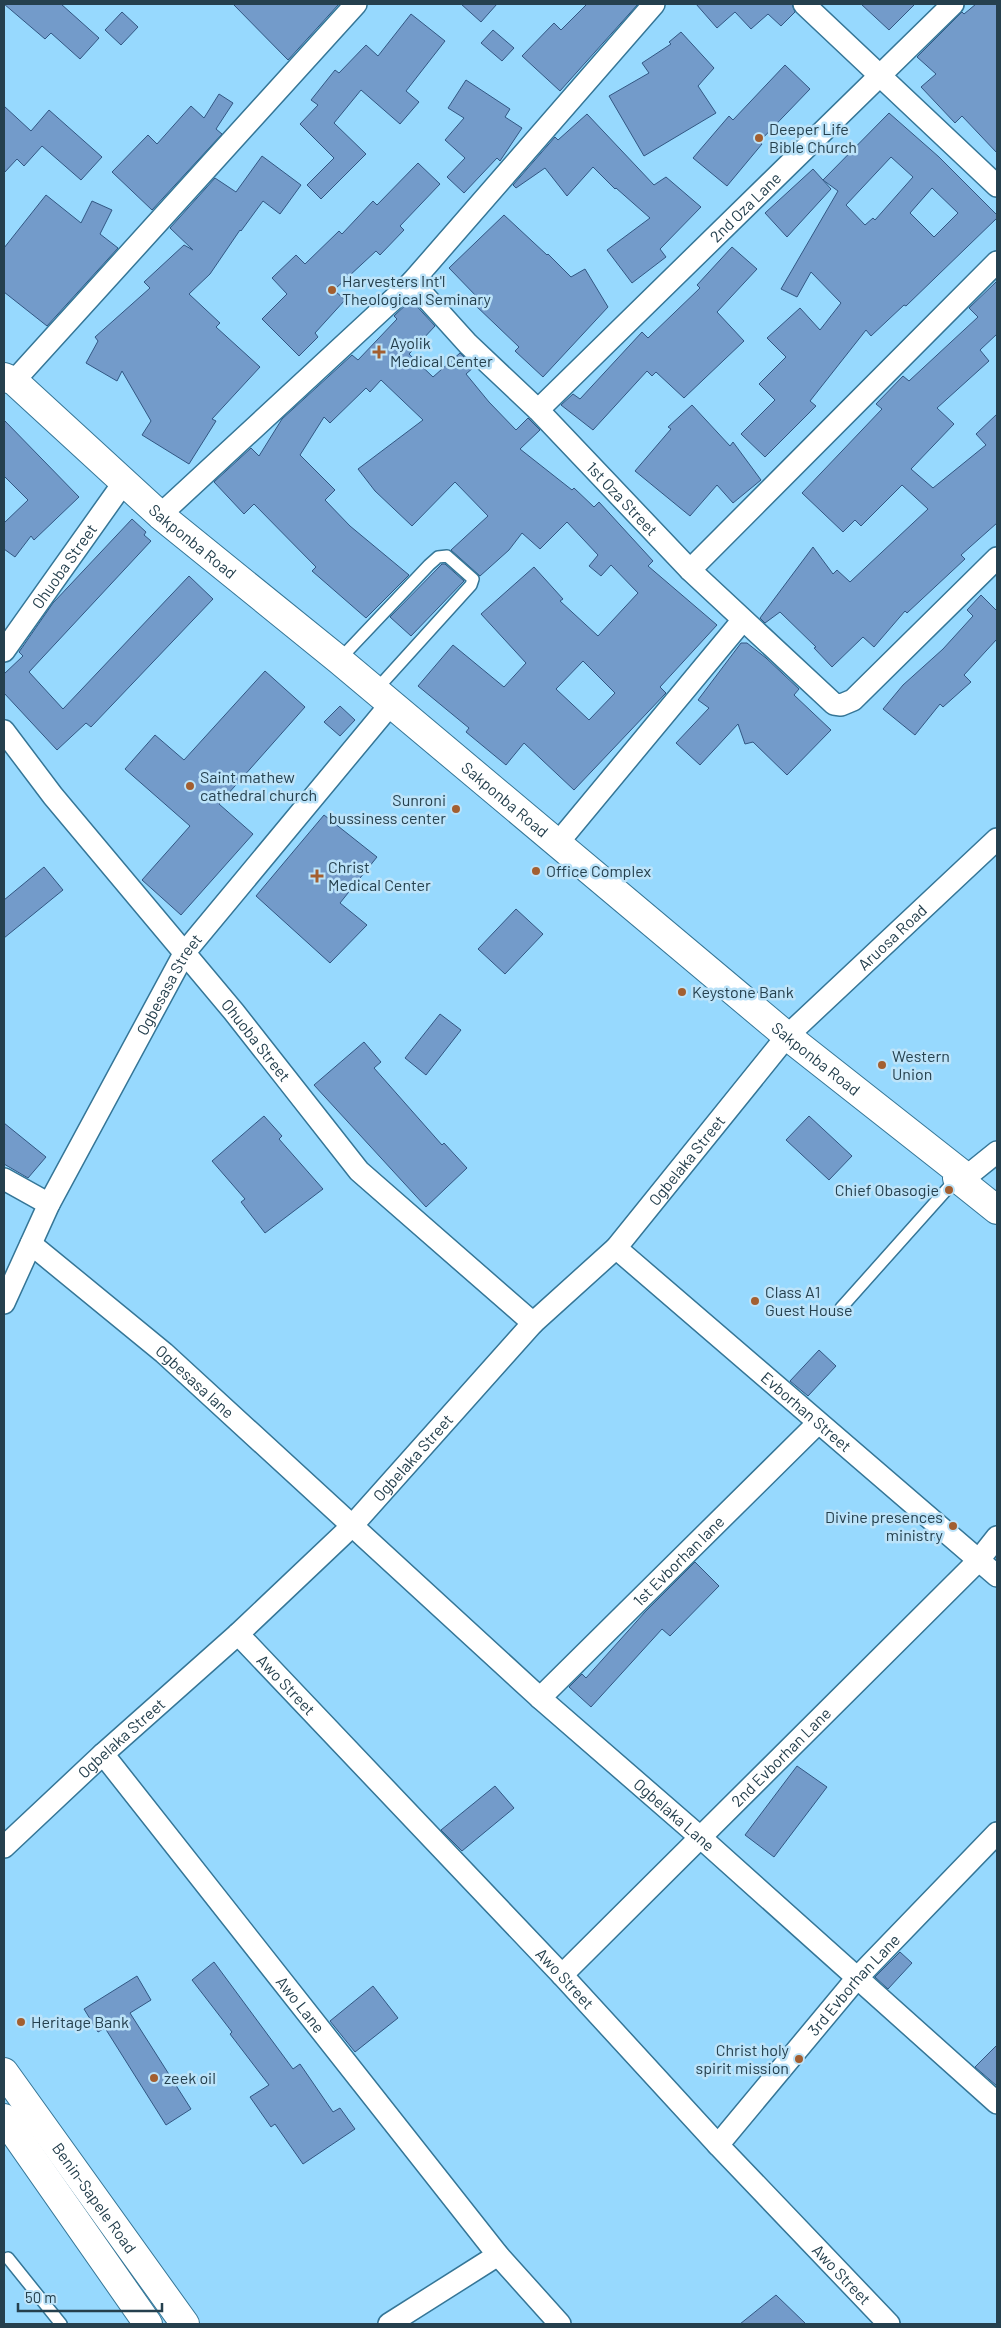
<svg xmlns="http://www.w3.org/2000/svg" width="1001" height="2328" viewBox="0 0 1001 2328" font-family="Barlow,sans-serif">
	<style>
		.building { fill: #739bca; stroke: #325783; fill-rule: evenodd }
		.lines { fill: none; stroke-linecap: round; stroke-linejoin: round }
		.service-casing { stroke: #357697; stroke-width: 14 }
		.minor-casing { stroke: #357697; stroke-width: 24 }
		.secondary-casing { stroke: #357697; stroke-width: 30 }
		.trunk-casing { stroke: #357697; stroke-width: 30 }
		.service { stroke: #fff; stroke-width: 11 }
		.minor { stroke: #fff; stroke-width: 21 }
		.secondary { stroke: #fff; stroke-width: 28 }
		.trunk { stroke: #fff; stroke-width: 28 }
		.poi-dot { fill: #a35f30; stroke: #bce3f9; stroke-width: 2 }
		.labels { text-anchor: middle; stroke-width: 5; stroke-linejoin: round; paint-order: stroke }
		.poi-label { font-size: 16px; fill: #25404e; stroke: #bce3f9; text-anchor: start }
		.street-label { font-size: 16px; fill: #25404e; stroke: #bce3f9 }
	</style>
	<rect width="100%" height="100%" fill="#97d9fe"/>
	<g class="building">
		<path d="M4 4H61L99 38 80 59 51 33 45 39Z"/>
		<path d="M233 4H339L288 60Z"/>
		<path d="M461 4H497L481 22Z"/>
		<path d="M587 4H638L560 91 522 56 554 23 561 30Z"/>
		<path d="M696 4H792L795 12 781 26 768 14 751 29 735 12 717 28Z"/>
		<path d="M861 4H915L889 30Z"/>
		<path d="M976 4H997V153L962 116 955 123 921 87 936 74 917 57 962 12 964 14Z"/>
		<path d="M122 12 138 27 121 45 105 30Z"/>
		<path d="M411 14 445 41 406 91 419 102 400 124 361 90 334 123 366 154 321 199 307 185 334 158 300 124 318 105 311 100 335 70 339 73 366 45 378 56Z"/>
		<path d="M493 30 514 48 502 61 481 43Z"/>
		<path d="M681 32 714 68 698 86 716 113 644 156 609 96 649 73 642 63 671 44 669 42Z"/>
		<path d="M785 65 810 89 759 142 762 144 727 186 693 158 729 116 733 120Z"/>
		<path d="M466 80 510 109 505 117 522 128 500 161 497 158 464 193 447 177 465 158 445 140 464 118 448 108Z"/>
		<path d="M219 94 233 103 216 129 222 134 152 210 112 172 148 135 157 144 191 106 204 118Z"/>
		<path d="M4 106 31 131 49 110 102 157 81 180 42 146 24 166 17 159 4 173Z"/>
		<path d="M889 113 939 157 997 215V218L906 306 904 305 871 336 866 330 810 401 816 406 765 457 741 434 775 400 759 384 786 357 767 338 800 308 820 330 841 303 811 272 797 297 781 289 838 191 823 180ZM891 157 913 177 875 220 873 218 865 225 846 205ZM932 188 958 213 934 237 910 213Z"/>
		<path d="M587 114 654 185 666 177 701 207 660 249 666 257 632 283 607 250 650 218 616 188 615 189 593 167 567 196 545 168 516 188 513 185 555 137 558 140Z"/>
		<path d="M262 156 301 185 280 214 263 201 241 231 240 230 210 274 189 294 220 323 216 327 260 367 212 419 216 421 189 464 142 435 151 421 122 371 117 381 86 363 98 341 95 337 150 288 144 282 184 245 193 250 170 228 215 178 236 192Z"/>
		<path d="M418 163 440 184 400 226 404 230 380 255 376 251 334 290 345 300 315 333 318 337 299 356 262 319 287 294 272 278 296 255 305 264 339 231 342 234 373 201 377 205Z"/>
		<path d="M813 169 831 189 787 237 765 213Z"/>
		<path d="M46 195 81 223 92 201 112 210 100 234 118 248 47 326 4 292V248Z"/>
		<path d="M504 215 547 255 548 254 571 277 585 269 608 307 543 377 515 351 519 347 474 304 479 299 449 268Z"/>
		<path d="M732 247 757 269 717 312 744 341 684 398 656 372 652 376 647 371 593 430 561 405 573 394 580 399 642 332 648 338 700 288 697 285Z"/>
		<path d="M997 281V334L980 350 989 361 937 408 954 424 911 469 933 488 986 445 976 434 997 414V523L961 555 965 559 907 613 905 611 874 647 863 637 832 667 814 648 816 647 780 612 765 623 760 618 813 547 833 574 837 570 850 582 928 509 902 485 861 526 855 520 843 532 802 493 882 409 876 404 903 376 909 381 978 317 969 308Z"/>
		<path d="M411 300 435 326 409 354 433 377 460 353 474 367 466 374 489 402 516 430 528 418 540 430 520 449 572 490 574 488 594 507 599 502 653 561 648 566 717 625 660 687 666 693 574 790 524 743 506 765 466 732 469 728 418 686 453 645 504 687 526 663 481 614 534 567 563 599 560 601 598 636 638 593 611 565 601 576 589 566 598 555 567 522 540 549 522 533 509 550 480 576 451 550 488 516 455 482 412 526 375 491 358 469 423 420 381 380 370 392 366 388 330 423 324 417 300 455 335 490 325 500 350 526 409 575 366 618 312 571 316 567 254 504 244 514 214 482 251 448 259 456 282 419 352 355 358 360 397 319 394 316ZM583 661 615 693 589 720 556 689Z"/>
		<path d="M692 405 730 446 733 442 761 480 733 503 717 485 690 516 635 471 671 429 668 427Z"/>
		<path d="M4 420 79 497 34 540 31 536 15 557 4 549V523L28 500 4 476Z"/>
		<path d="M132 519 146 532 144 535 151 541 29 672 63 709 189 576 213 599 91 727 86 723 57 750 4 693V674L23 656 19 652 53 603Z"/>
		<path d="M442 564H445L464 581 411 636 390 617Z"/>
		<path d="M981 595 997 611V639L964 675 971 682 943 707 940 704 915 735 883 709 903 685 943 649 973 616 967 610Z"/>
		<path d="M741 643H747L766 658 799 689 794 695 831 730 787 775 753 742 745 744 738 724 700 765 676 743 709 708 698 700Z"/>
		<path d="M265 671 305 707 219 804 253 834 181 915 142 880 190 826 125 769 155 735 184 760Z"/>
		<path d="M340 706 355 720 340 736 324 722Z"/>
		<path d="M324 815 377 857 340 903 367 925 330 963 256 896Z"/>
		<path d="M44 867 63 890 4 938V900Z"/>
		<path d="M516 909 543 934 505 974 478 949Z"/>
		<path d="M440 1014 461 1030 426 1075 405 1058Z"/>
		<path d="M364 1042 381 1062 374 1068 442 1145 444 1143 467 1168 426 1207 314 1085Z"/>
		<path d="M264 1116 282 1136 279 1139 323 1189 265 1233 241 1202 245 1199 212 1161Z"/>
		<path d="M809 1116 852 1156 829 1180 786 1140Z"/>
		<path d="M4 1123 46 1157 28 1178 4 1164Z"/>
		<path d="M819 1350 836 1366 808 1396 790 1381Z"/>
		<path d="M695 1562 719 1586 670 1636 662 1629 591 1707 569 1687 582 1674 586 1678 645 1612Z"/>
		<path d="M797 1766 827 1787 774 1857 745 1835Z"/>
		<path d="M495 1786 514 1808 462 1851 441 1830Z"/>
		<path d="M900 1952 912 1963 888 1989 875 1977Z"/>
		<path d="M214 1962 293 2069 300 2064 333 2112 340 2108 355 2129 303 2164 275 2124 271 2127 250 2097 269 2085 230 2034 232 2032 192 1980Z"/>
		<path d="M137 1976 151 2000 130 2013 191 2109 166 2125 105 2028 98 2032 84 2009Z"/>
		<path d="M373 1986 398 2018 355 2052 330 2021Z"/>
		<path d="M997 2045V2086L975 2067Z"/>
		<path d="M776 2295 806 2324H740Z"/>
	</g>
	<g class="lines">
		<g class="service-casing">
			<g id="service">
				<path d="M339 660 429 565 438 557 447 556 473 579 471 585 375 691"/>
				<path d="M841 1308 957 1178"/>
				<path d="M8 2258 61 2324"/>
			</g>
		</g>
		<g class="minor-casing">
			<g id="minor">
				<path d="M804 4 997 186"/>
				<path id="s1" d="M412 282 468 344 538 410 690 570 834 704 841 705 853 700 997 558"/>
				<path d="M14 381 356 4"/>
				<path id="s2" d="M538 410 953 4"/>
				<path d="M160 515 412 282 654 4"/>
				<path d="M690 570 997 262"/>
				<path id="s3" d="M4 651 124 482"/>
				<path id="s4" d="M4 731 53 796 234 1012 359 1171 533 1323"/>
				<path d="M557 844 742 621"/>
				<path d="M966 1177 997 1152"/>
				<path d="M4 1179 49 1204"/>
				<path id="s5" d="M31 1244 164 1353 540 1698 700 1837 997 2103"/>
				<path id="s6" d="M616 1248 997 1576"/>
				<path id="s7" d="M4 1303 49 1204 185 952 390 705"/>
				<path id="s8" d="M238 1634 562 1975 718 2145 889 2324"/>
				<path id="s9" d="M540 1698 818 1423"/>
				<path id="s10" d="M103 1754 498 2255 560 2324"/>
				<path id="s11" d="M4 1847 103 1754 238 1634 351 1527 533 1323 616 1248 787 1036 997 839"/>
				<path id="s12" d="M562 1975 978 1561 997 1537"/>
				<path id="s13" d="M718 2145 857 1978 997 1833"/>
				<path d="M389 2324 498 2255"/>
			</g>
		</g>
		<g class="secondary-casing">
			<g id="secondary">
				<path id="s14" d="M4 377 14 381 160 515 339 660 787 1036 966 1177 957 1178 997 1210"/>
			</g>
		</g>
		<g class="trunk-casing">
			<g id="trunk">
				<path id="s15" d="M4 2072 185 2324"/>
				<path d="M4 2118 148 2324"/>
			</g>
		</g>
		<use href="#service" class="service"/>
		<use href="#minor" class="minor"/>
		<use href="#secondary" class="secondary"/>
		<use href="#trunk" class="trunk"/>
	</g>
	<g class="poi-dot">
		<circle cx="759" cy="138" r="5"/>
		<circle cx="332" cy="290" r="5"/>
		<path d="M376.5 344.5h5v5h5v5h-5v5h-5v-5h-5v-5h5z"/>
		<circle cx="190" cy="786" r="5"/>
		<circle cx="456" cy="809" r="5"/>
		<circle cx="536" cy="871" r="5"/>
		<path d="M314.5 868.5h5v5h5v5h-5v5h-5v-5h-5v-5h5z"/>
		<circle cx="682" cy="992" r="5"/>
		<circle cx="882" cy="1065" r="5"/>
		<circle cx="949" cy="1190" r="5"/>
		<circle cx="755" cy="1301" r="5"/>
		<circle cx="953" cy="1526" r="5"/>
		<circle cx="21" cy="2022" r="5"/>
		<circle cx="799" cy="2059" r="5"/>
		<circle cx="154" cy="2078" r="5"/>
	</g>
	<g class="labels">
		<g class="poi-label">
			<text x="769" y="135">Deeper Life<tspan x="769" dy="18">Bible Church</tspan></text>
			<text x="342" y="287">Harvesters Int'l<tspan x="342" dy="18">Theological Seminary</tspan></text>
			<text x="390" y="349">Ayolik<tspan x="390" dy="18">Medical Center</tspan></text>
			<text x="200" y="783">Saint mathew<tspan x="200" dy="18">cathedral church</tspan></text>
			<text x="446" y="806" text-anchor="end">Sunroni<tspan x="446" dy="18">bussiness center</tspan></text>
			<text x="328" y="873">Christ<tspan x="328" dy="18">Medical Center</tspan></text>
			<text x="546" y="877">Office Complex</text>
			<text x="692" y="998">Keystone Bank</text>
			<text x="892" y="1062">Western<tspan x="892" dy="18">Union</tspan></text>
			<text x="939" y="1196" text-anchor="end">Chief Obasogie</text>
			<text x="765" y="1298">Class A1<tspan x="765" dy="18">Guest House</tspan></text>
			<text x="943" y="1523" text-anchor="end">Divine presences<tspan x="943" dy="18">ministry</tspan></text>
			<text x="31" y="2028">Heritage Bank</text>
			<text x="789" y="2056" text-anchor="end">Christ holy<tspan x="789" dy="18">spirit mission</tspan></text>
			<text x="164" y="2084">zeek oil</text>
		</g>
		<g class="street-label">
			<text dy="6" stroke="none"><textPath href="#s2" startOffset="290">2nd Oza Lane</textPath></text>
			<text dy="6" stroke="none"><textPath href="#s1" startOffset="302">1st Oza Street</textPath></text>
			<text dy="6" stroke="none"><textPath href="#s14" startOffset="251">Sakponba Road</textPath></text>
			<text dy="6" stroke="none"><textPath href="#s3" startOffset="104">Ohuoba Street</textPath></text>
			<text dy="6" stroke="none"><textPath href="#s14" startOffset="656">Sakponba Road</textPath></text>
			<text dy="6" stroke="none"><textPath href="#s11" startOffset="1274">Aruosa Road</textPath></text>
			<text dy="6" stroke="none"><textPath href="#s7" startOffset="359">Ogbesasa Street</textPath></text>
			<text dy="6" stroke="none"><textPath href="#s4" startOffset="399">Ohuoba Street</textPath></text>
			<text dy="6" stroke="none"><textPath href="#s14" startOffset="1061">Sakponba Road</textPath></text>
			<text dy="6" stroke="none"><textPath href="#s11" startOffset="970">Ogbelaka Street</textPath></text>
			<text dy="6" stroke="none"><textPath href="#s5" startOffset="214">Ogbesasa lane</textPath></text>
			<text dy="6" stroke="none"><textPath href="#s6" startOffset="251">Evborhan Street</textPath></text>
			<text dy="6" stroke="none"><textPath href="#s11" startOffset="565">Ogbelaka Street</textPath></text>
			<text dy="6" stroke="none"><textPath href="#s9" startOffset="195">1st Evborhan lane</textPath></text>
			<text dy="6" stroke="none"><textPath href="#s8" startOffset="70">Awo Street</textPath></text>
			<text dy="6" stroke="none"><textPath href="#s11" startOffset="160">Ogbelaka Street</textPath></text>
			<text dy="6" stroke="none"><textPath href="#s12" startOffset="309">2nd Evborhan Lane</textPath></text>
			<text dy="6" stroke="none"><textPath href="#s5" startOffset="860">Ogbelaka Lane</textPath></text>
			<text dy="6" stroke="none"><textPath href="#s8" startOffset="475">Awo Street</textPath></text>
			<text dy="6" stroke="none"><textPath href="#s13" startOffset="210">3rd Evborhan Lane</textPath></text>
			<text dy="6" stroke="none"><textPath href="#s10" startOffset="319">Awo Lane</textPath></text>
			<text dy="6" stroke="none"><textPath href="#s15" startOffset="155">Benin-Sapele Road</textPath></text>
			<text dy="6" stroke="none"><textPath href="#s8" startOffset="880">Awo Street</textPath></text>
		</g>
	</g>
	<rect width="1001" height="2328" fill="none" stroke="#25404e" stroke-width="10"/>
	<path d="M18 2303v8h144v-8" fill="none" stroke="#25404e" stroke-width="2.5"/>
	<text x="25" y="2303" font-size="15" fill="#25404e" stroke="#bce3f9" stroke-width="4" paint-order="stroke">50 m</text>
</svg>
